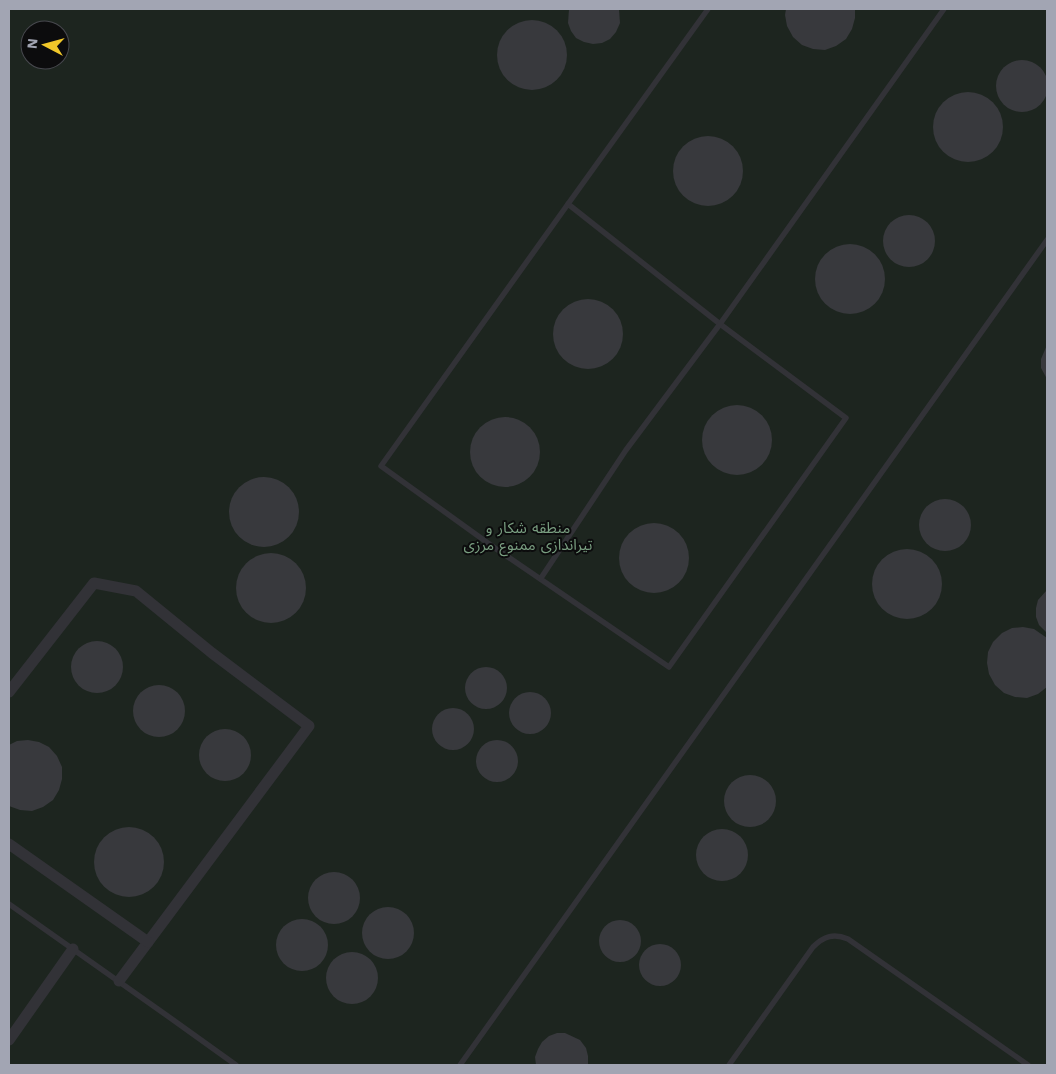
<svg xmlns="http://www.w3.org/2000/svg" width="1056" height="1074" viewBox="0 0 1056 1074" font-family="'Work Sans','Noto Sans Arabic',sans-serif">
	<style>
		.green { fill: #1d251f; fill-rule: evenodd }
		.building { fill: #38393d }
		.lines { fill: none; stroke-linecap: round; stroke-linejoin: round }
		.service { stroke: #323237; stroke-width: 5.5 }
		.minor { stroke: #323237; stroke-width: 11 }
		.labels { text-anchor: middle; stroke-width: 4; stroke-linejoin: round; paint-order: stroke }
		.park-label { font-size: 15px; fill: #799e80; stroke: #0c0c0d }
	</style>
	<rect width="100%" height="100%" fill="#111112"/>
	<path class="green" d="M9 9H1047V1065H9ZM30 30H60V60H30Z"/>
	<g class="building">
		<path d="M569 9H619L620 23 616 32 610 39 602 43 593 44 584 42 576 38 571 31 568 23Z"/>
		<path d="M786 9H855V18L852 29 846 39 836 46 825 50 813 49 802 45 793 37 787 26 785 15Z"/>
		<circle cx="532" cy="55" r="35"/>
		<circle cx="1022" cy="86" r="26"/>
		<circle cx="968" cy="127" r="35"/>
		<circle cx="708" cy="171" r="35"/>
		<circle cx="909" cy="241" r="26"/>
		<circle cx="850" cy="279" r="35"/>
		<circle cx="588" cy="334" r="35"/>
		<path d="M1047 345V379L1041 368V359Z"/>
		<circle cx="737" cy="440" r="35"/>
		<circle cx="505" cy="452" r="35"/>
		<circle cx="264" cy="512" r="35"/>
		<circle cx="945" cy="525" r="26"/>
		<circle cx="654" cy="558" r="35"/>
		<circle cx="907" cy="584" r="35"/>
		<circle cx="271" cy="588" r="35"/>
		<path d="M1047 590V633L1039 625 1036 617V608L1038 600Z"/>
		<path d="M1023 627 1034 629 1047 638V687L1038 694 1027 698 1015 697 1004 693 995 685 989 674 987 663 988 652 993 642 1002 633 1012 628Z"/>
		<circle cx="97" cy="667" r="26"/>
		<circle cx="486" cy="688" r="21"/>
		<circle cx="159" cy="711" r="26"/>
		<circle cx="530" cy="713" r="21"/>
		<circle cx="453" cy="729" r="21"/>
		<circle cx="225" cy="755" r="26"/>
		<circle cx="497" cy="761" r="21"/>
		<path d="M28 740 39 742 49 747 57 756 62 767V779L59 790 53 800 43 807 32 811 20 810 9 806V745L17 741Z"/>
		<circle cx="750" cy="801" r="26"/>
		<circle cx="129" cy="862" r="35"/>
		<circle cx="722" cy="855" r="26"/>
		<circle cx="334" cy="898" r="26"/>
		<circle cx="388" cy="933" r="26"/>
		<circle cx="302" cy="945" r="26"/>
		<circle cx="620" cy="941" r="21"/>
		<circle cx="660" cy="965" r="21"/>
		<circle cx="352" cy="978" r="26"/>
		<path d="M557 1033H565L580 1040 586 1048 588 1056V1065H536L535 1057 538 1049 542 1042 549 1036Z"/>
	</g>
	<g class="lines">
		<g class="service">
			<path d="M568 204 720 324 846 418 669 667 492 546 381 466Z"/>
			<path d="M568 204 708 9"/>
			<path d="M541 578 626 450 720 324 944 9"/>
			<path d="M9 904 169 1017 236 1065"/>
			<path d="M460 1065 1047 240"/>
			<path d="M729 1065 813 947C824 936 834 933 848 939L1028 1065"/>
		</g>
		<g class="minor">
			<path d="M9 692 94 583 136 591 212 653 309 726 119 981"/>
			<path d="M9 844 148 942"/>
			<path d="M9 1040 73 949"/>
		</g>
	</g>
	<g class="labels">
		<g class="park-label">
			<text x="528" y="533">منطقه شکار و<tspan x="528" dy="17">تیراندازی ممنوع مرزی</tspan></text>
		</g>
	</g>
	<rect width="1056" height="1074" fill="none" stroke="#a2a5b3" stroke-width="20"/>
	<g transform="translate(45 45) rotate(276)"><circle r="24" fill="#0c0c0d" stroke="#48494f"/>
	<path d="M0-4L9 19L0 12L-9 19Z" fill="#f1c82a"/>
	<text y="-8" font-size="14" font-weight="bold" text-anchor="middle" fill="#a2a5b3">N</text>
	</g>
</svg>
